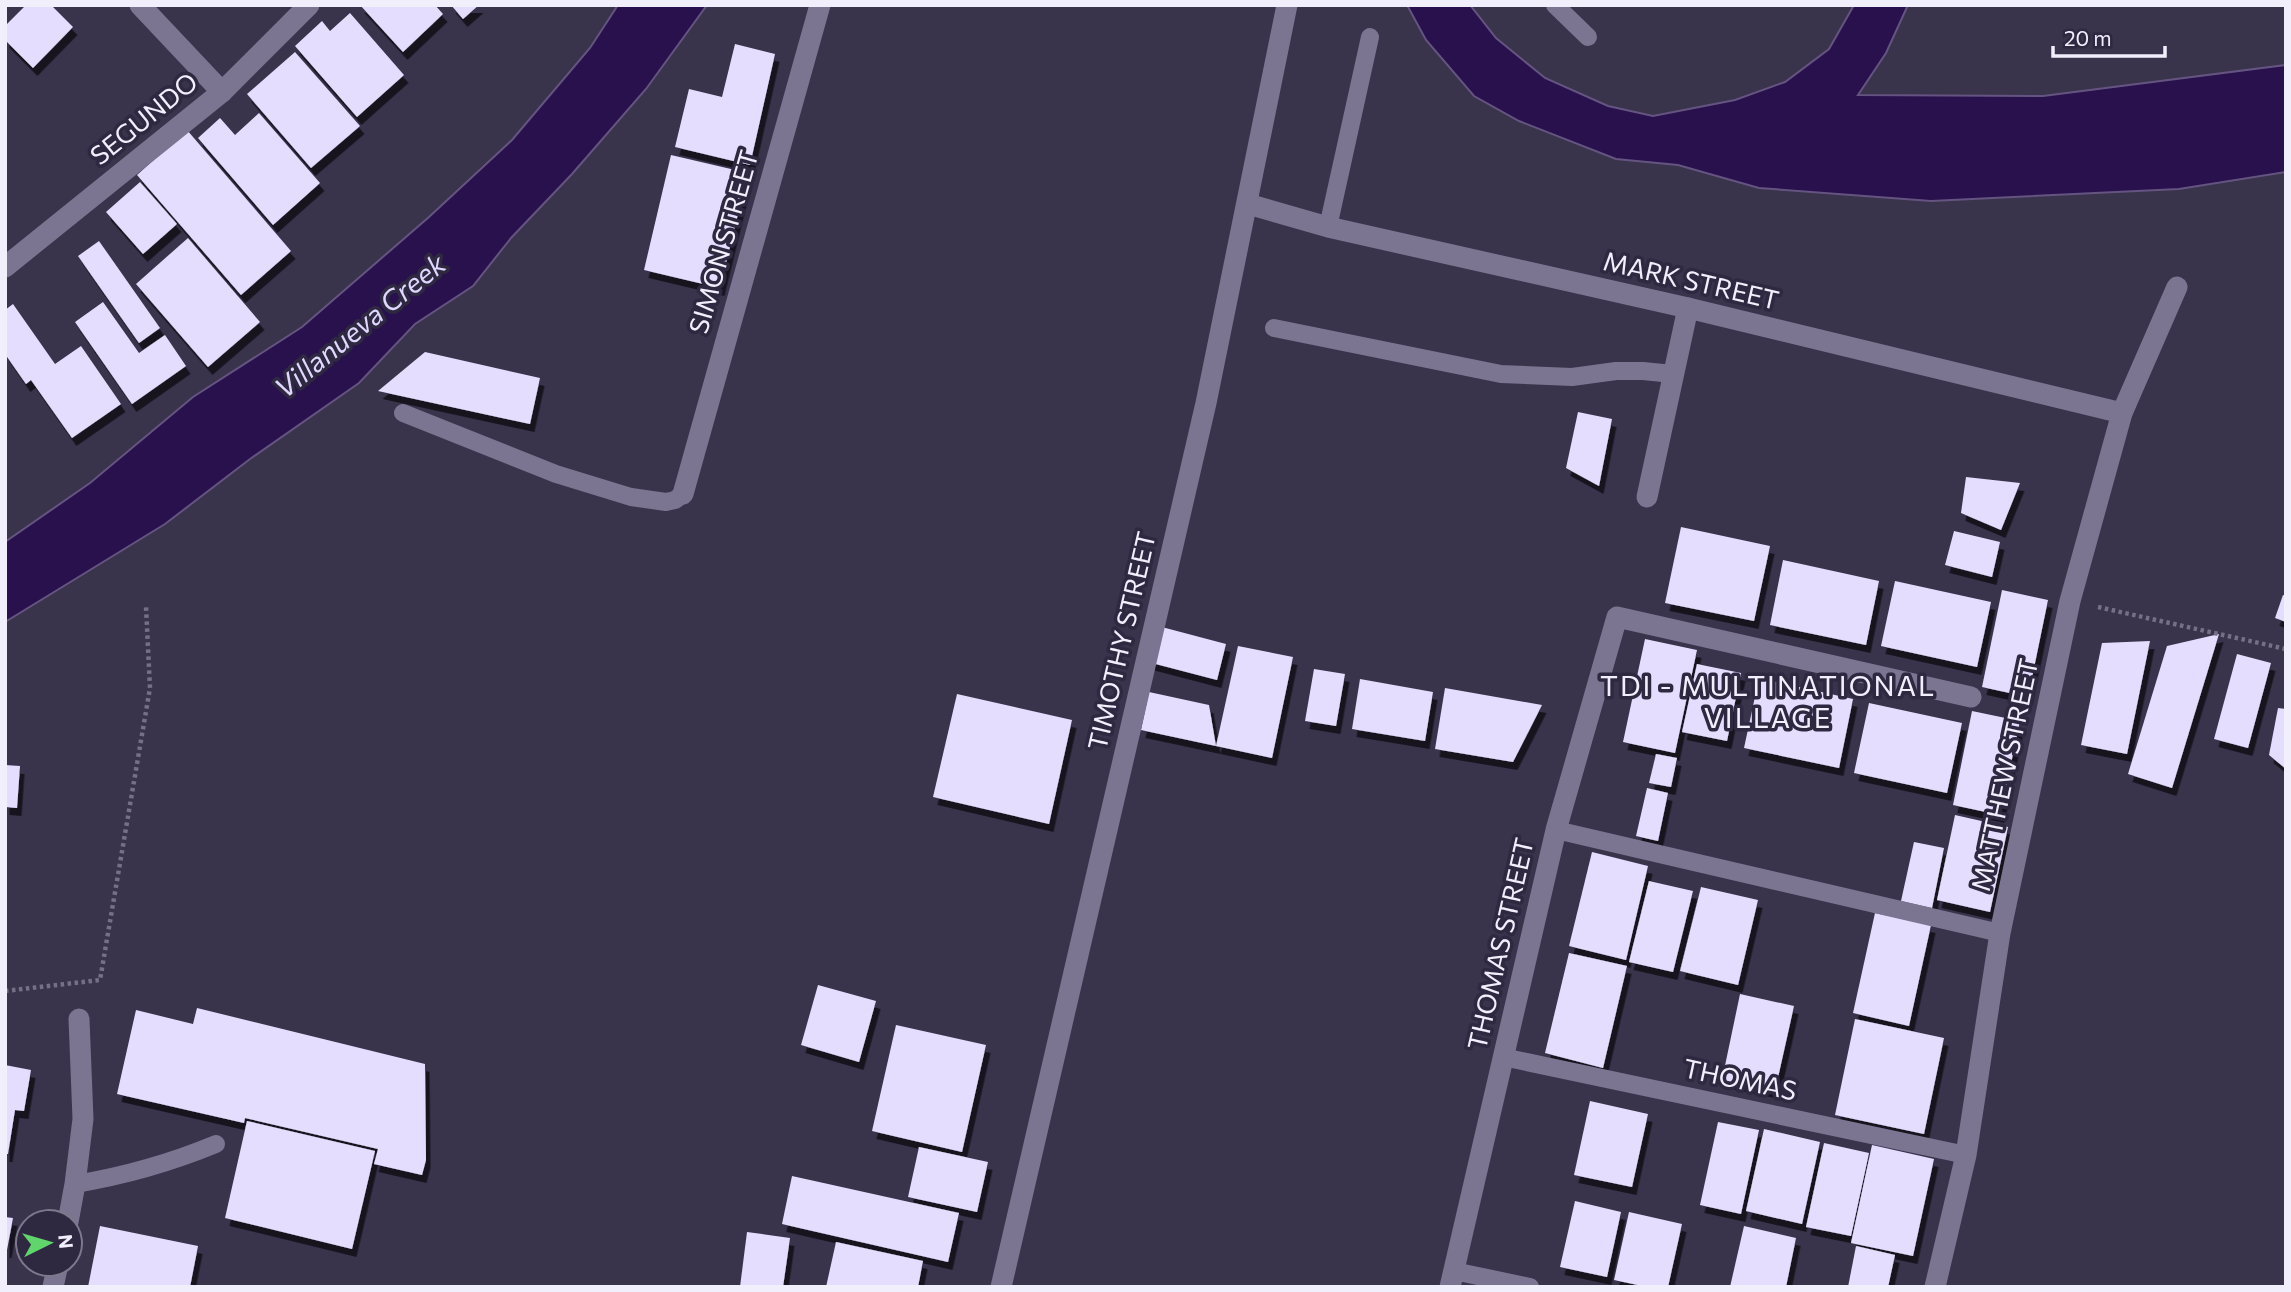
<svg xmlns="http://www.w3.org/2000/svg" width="2291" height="1292" viewBox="0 0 2291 1292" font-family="Commissioner,sans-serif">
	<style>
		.water { fill: #28114c; stroke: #655481; stroke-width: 2 }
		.building { fill: #e4ddfd; filter: url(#shadow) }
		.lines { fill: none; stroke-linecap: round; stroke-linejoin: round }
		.path { stroke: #757086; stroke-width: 4.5; stroke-dasharray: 3.5 3.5; stroke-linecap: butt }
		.service { stroke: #7b7592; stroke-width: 18 }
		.minor { stroke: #7b7592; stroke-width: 21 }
		.labels { text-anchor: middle; stroke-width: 7; stroke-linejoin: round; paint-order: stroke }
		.street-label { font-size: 26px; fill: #f2effd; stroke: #2f2841 }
		.water-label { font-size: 28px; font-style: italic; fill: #dfd7fd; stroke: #2f2841 }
		.neighbourhood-label { font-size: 28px; letter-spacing: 2px; fill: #f2effd; stroke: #2f2841 }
	</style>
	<defs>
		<filter id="shadow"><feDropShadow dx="4.5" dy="8" stdDeviation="0" flood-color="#0009"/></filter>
	</defs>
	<rect width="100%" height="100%" fill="#39334c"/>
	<g class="water">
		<path d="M618 5H707L646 89 572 174 511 238 473 286 415 324 359 383 250 459 165 524 5 622V542L90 483 193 397 302 327 429 217 512 140 590 48Z"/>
		<path d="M1407 5H1470L1496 38 1545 78 1608 106 1653 116 1735 100 1785 82 1829 49 1854 5H1908L1886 53 1858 95 2043 96 2286 65V172L2179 189 1931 201 1759 188 1678 165 1616 159 1519 121 1474 96 1426 40Z"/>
	</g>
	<g class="building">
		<path d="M26 5H51L73 27 33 68 5 40V26Z"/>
		<path d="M360 5H435L443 14 403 52Z"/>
		<path d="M451 5H479L463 19Z"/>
		<path d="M350 13 404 75 357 117 295 46 322 21 330 31Z"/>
		<path d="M735 44 775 54 750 165 675 147 689 89 722 97Z"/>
		<path d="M295 52 360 126 311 168 247 94Z"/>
		<path d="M259 113 320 183 273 225 198 138 220 118 235 135Z"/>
		<path d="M187 130 291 251 241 295 137 175Z"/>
		<path d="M671 155 748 173 720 288 644 270Z"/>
		<path d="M140 182 177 224 143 254 106 212Z"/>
		<path d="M188 238 260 322 208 367 136 284Z"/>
		<path d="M99 241 160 328 139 343 78 256Z"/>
		<path d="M103 302 139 353 165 335 186 366 132 404 75 322Z"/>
		<path d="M13 304 55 364 81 346 121 404 72 438 31 380 26 384 5 354V310Z"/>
		<path d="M425 352 540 378 530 424 378 391Z"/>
		<path d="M1578 412 1612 419 1599 486 1566 468Z"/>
		<path d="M1966 477 2020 483 2001 530 1961 513Z"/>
		<path d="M1681 527 1770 546 1754 621 1665 603Z"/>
		<path d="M1954 531 2000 542 1992 577 1945 565Z"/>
		<path d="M1783 560 1879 581 1866 645 1770 625Z"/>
		<path d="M1895 581 1991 602 1977 667 1881 646Z"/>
		<path d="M2002 590 2048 600 2028 697 1982 687Z"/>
		<path d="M2283 595 2286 596V622L2275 618Z"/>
		<path d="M1158 626 1226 644 1217 680 1148 662Z"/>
		<path d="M2219 634 2172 788 2128 774 2167 646Z"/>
		<path d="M1645 639 1697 650 1675 753 1623 742Z"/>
		<path d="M2150 641 2127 754 2081 745 2102 643Z"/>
		<path d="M1238 646 1293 657 1272 758 1216 746Z"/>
		<path d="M2237 654 2271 663 2248 748 2214 739Z"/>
		<path d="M1697 664 1741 673 1727 741 1682 732Z"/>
		<path d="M1314 669 1345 674 1336 726 1305 721Z"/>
		<path d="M1759 678 1853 699 1839 768 1744 748Z"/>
		<path d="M1360 679 1433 692 1425 741 1352 729Z"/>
		<path d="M1445 688 1542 705 1513 762 1435 749Z"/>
		<path d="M1149 692 1209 705 1216 746 1141 730Z"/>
		<path d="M957 694 1072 720 1049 824 933 797Z"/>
		<path d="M1869 703 1962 723 1947 793 1854 773Z"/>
		<path d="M2278 708 2286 709V769L2269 755Z"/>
		<path d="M1972 711 2020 721 2000 815 1953 805Z"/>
		<path d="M1656 754 1677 758 1671 787 1649 783Z"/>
		<path d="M5 765 20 766 17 808 5 807Z"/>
		<path d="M1647 788 1668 793 1658 841 1636 836Z"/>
		<path d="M1955 815 2008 827 1990 912 1937 900Z"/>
		<path d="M1914 842 1944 848 1932 908 1901 901Z"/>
		<path d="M1592 852 1648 866 1626 960 1569 946Z"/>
		<path d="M1649 881 1693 891 1673 972 1629 962Z"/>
		<path d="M1701 887 1758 900 1738 985 1680 971Z"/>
		<path d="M1875 913 1931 925 1909 1026 1853 1013Z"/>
		<path d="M1569 953 1627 966 1603 1068 1545 1053Z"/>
		<path d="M818 985 876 1001 859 1062 801 1045Z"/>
		<path d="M1740 994 1794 1006 1775 1091 1722 1080Z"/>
		<path d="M197 1008 425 1064 426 1160 422 1175 374 1164 378 1149 245 1118 244 1123 117 1094 136 1010 193 1024Z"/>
		<path d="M1855 1019 1944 1038 1924 1134 1835 1115Z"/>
		<path d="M896 1025 986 1045 962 1152 872 1131Z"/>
		<path d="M5 1065 31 1070 24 1111 15 1110 8 1154H5Z"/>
		<path d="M1590 1101 1648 1114 1632 1187 1574 1175Z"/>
		<path d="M247 1121 375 1151 352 1249 225 1218Z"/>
		<path d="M1718 1122 1759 1130 1741 1214 1700 1205Z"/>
		<path d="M1764 1129 1820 1142 1802 1224 1746 1211Z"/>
		<path d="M1824 1143 1869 1153 1851 1236 1806 1227Z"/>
		<path d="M1872 1145 1934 1159 1913 1256 1851 1243Z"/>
		<path d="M919 1147 988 1162 977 1212 908 1197Z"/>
		<path d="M792 1176 959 1213 948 1262 782 1224Z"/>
		<path d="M1575 1201 1621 1212 1607 1277 1560 1267Z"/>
		<path d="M1629 1212 1682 1224 1668 1287H1647L1614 1280Z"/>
		<path d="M5 1217 13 1218 7 1250H5Z"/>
		<path d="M100 1226 198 1246 190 1287H88Z"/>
		<path d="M1744 1226 1796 1238 1786 1287H1730Z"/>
		<path d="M747 1232 790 1238 783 1287H740Z"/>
		<path d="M836 1242 923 1261 918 1287H826Z"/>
		<path d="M1856 1246 1895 1255 1888 1287H1848Z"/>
	</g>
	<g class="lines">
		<g class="path">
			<path d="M2098 607 2286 649"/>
			<path d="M5 991 100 980 150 688 146 607"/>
		</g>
		<g class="service">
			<path d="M1555 5 1588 37"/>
			<path d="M1328 227 1370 37"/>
			<path d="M1274 328 1501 374 1572 377 1616 371H1643L1673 374"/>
			<path d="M403 413 556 474 631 497 666 502 675 500 683 494"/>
			<path d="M1556 830 2000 933"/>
			<path d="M1503 1057 1966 1155"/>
			<path d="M75 1184C124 1176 170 1163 216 1144"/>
			<path d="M1454 1271 1530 1287"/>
		</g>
		<g class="minor">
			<path d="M140 5 222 92"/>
			<path d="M1248 204 1328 227 1688 308 2122 413"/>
			<path d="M5 267 222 92 309 5"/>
			<path d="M683 494 820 5"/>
			<path d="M1647 497 1688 308"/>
			<path d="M68 1222 75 1184 83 1119 79 1019"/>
			<path d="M53 1287 58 1264"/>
			<path d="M1001 1287 1206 403 1287 5"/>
			<path d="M1450 1287 1556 830 1617 617 1971 697"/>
			<path d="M1935 1287 1966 1155 2000 933 2070 601 2122 413 2177 287"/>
		</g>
	</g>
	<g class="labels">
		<g class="street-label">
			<text transform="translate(144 119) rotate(-39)" y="9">SEGUNDO</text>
			<text transform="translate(724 242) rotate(-74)" y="9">SIMON STREET</text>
			<text transform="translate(1691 281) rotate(13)" y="9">MARK STREET</text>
			<text transform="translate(1122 641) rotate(-77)" y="9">TIMOTHY STREET</text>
			<text transform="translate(2005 775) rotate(-78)" y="9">MATTHEW STREET</text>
			<text transform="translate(1501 944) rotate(-77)" y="9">THOMAS STREET</text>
			<text transform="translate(1740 1080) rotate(12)" y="9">THOMAS</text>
		</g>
		<g class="water-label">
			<text transform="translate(360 326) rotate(-39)" y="10">Villanueva Creek</text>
		</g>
		<g class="neighbourhood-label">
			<text x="1768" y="696">TDI - MULTINATIONAL<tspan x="1768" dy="32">VILLAGE</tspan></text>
		</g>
	</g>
	<rect width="2291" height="1292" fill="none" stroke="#f2effd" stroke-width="14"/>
	<g transform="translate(49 1243) rotate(85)"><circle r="33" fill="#2f2841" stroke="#7d788c" stroke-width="2"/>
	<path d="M0-5L12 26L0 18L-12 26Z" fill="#60d56b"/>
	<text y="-10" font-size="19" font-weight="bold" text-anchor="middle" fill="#f2effd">N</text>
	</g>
	<path d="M2053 46v10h112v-10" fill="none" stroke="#f2effd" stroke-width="3.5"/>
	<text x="2064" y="46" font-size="21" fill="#f2effd" stroke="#2f2841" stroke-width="5" paint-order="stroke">20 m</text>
</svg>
